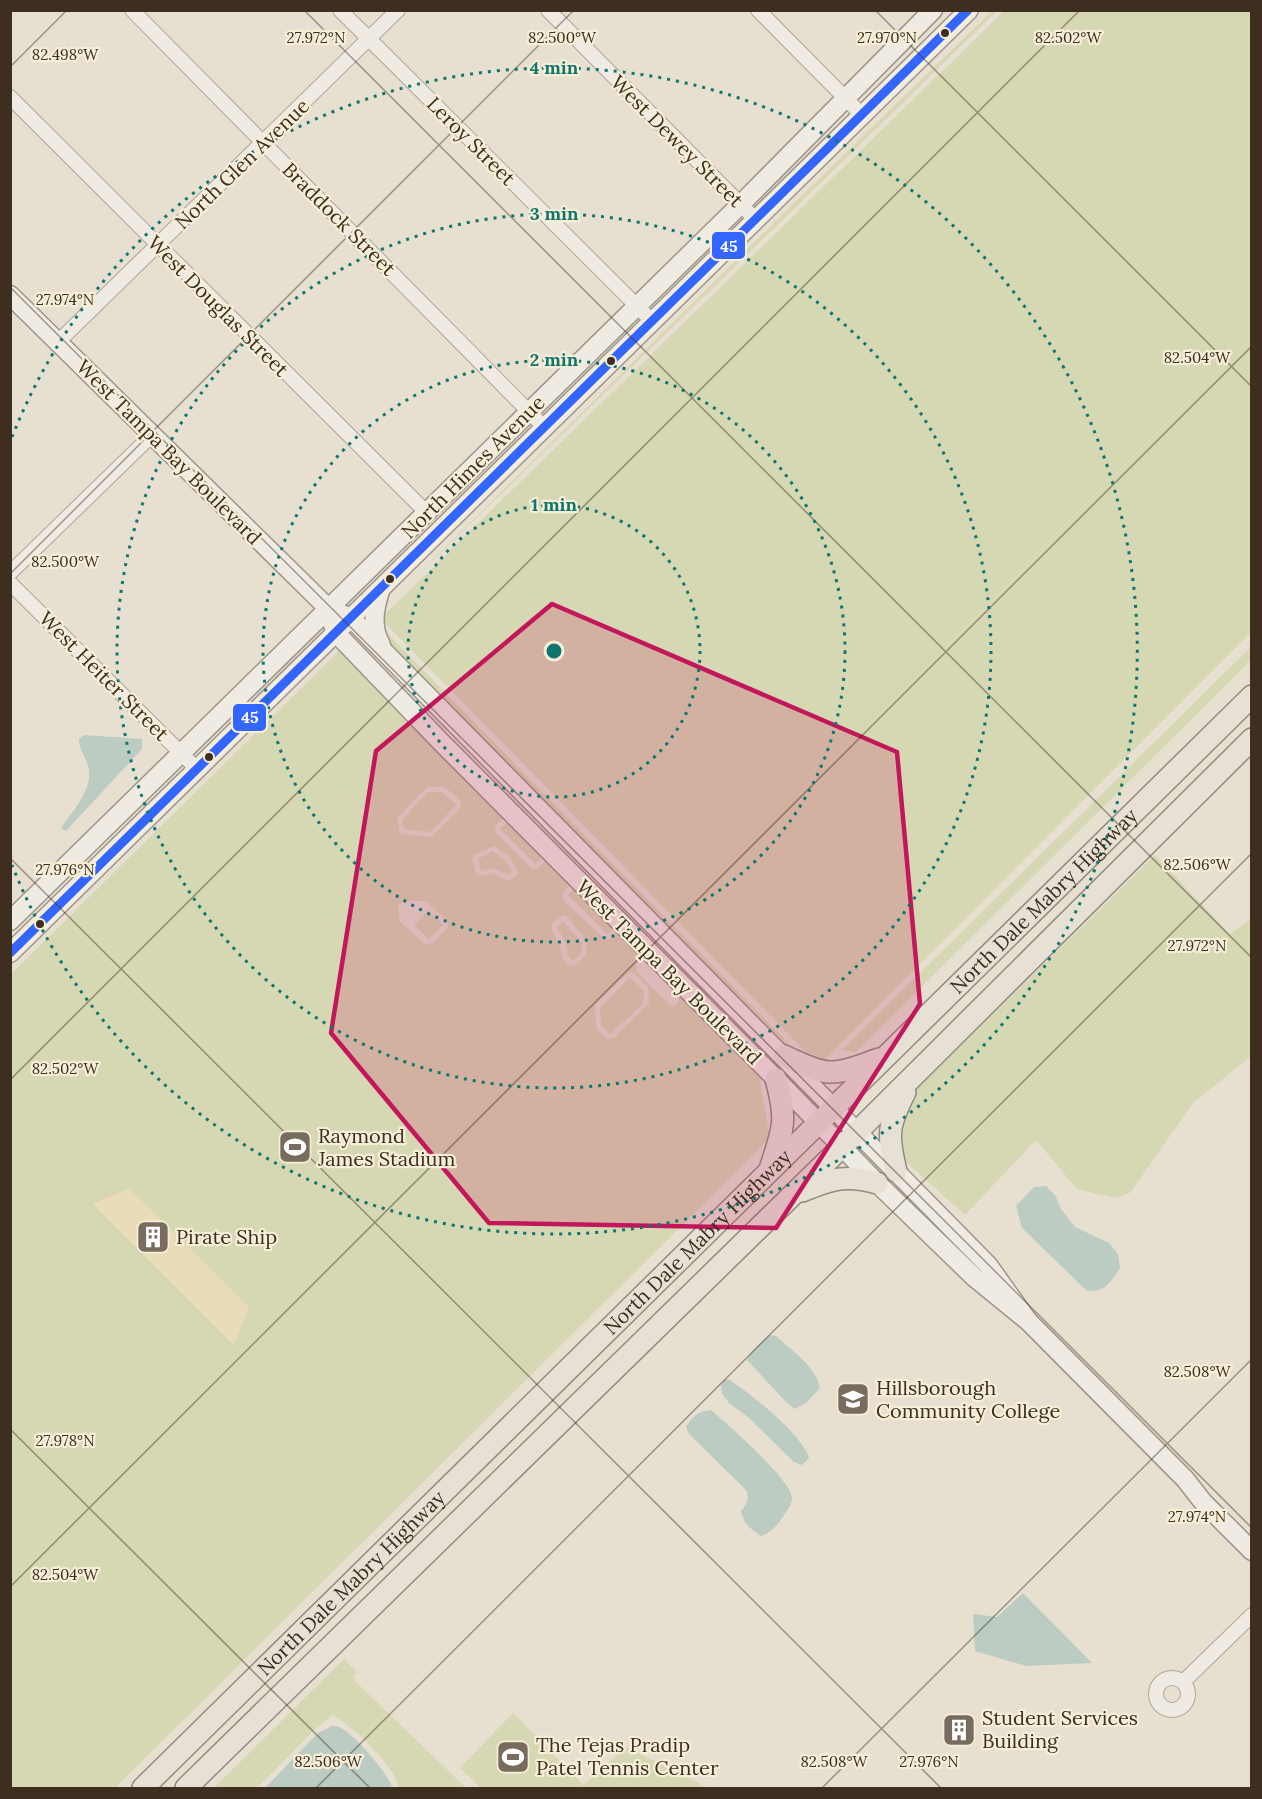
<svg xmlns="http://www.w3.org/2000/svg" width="1262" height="1799" viewBox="0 0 1262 1799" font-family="Lora,serif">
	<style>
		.green { fill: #d6d7b3; fill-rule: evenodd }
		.sand { fill: #eadcb9 }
		.water { fill: #bcccc2 }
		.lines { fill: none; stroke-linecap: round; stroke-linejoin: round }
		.street-casing { stroke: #ada599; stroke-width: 16 }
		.secondary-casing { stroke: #9c958a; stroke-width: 21 }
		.primary-casing { stroke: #928b80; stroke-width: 24 }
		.street { stroke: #efebe3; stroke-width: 14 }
		.secondary { stroke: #efebe3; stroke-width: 18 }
		.primary { stroke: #e6e1d4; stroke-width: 21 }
		.bus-1-casing { stroke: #f7eed8; stroke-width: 14 }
		.bus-1 { stroke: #36f; stroke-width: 9 }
		.marked { fill: #c2185b; fill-opacity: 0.2; stroke: #c2185b; stroke-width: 4.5; stroke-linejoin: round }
		.ticks { fill: none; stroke: #3d2e20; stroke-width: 1.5; stroke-opacity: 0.45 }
		.ring { fill: none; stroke: #0f766e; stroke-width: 3; stroke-dasharray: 3 6 }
		.bus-dot { fill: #3d2e20; stroke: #f7eed8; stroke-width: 2 }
		.labels { text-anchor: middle; stroke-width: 4.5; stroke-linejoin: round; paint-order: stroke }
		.street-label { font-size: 20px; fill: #3d2e20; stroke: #f7eed8 }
		.poi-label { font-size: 20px; fill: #3d2e20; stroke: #f7eed8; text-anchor: start }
		.ticks-label { font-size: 15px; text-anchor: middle; fill: #3d2e20; stroke: #f7eed8; stroke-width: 4.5; stroke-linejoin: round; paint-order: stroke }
		.centre { fill: #0f766e; stroke: #f7eed8; stroke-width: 3 }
		.ring-label { font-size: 18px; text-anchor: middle; font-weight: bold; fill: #0f766e; stroke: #f7eed8; stroke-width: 4.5; stroke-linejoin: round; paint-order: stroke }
		.line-badge { stroke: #f7eed8; stroke-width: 2 }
		.badge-label { font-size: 16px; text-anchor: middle; font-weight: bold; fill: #fff }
	</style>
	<rect width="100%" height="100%" fill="#e7e0d1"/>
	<g class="green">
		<path d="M992 11H997L381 611 796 201Z"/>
		<path d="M1004 11H1251V632L825 1059 806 1052 383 621V616Z"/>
		<path d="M381 627 793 1048 790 1051 398 656 386 639Z"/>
		<path d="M1251 647V660L856 1052 842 1050Z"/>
		<path d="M341 649 505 817 495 826 496 833 532 869H537L547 859 571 884 563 893V900L605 939H610L618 931 644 957 636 964V971L669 1004 674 1006 679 1002 678 991 764 1077 760 1082 770 1138 115 1788H11V974ZM427 787H445L460 800 461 807 432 837 400 834 397 818ZM494 846 509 856 518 871 516 876 509 881 493 874 479 876 476 874 472 858 476 854ZM404 901H426L447 921 448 927 433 943 426 945 400 922 398 905ZM563 915 568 917 587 941 586 956 575 966 568 965 562 958 560 945 551 929 553 923ZM629 972 634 973 648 987 649 1003 614 1038 607 1039 596 1028 595 1005Z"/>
		<path d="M428 792H442L456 805 430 832 404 829 402 820Z"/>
		<path d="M507 822 542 857 535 864 500 829Z"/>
		<path d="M493 851 505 861 512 872 509 875 495 869 481 870 478 859Z"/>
		<path d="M1155 855 1230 934 1251 919V1056L1193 1103 1130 1193 1115 1198 1077 1189 1036 1140 965 1215 907 1163 897 1140 910 1096Z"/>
		<path d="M574 889 614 928 608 934 568 895Z"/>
		<path d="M428 911 443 925 429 939 414 925Z"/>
		<path d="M563 921 582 943 581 953 573 961 567 955 566 943 557 927Z"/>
		<path d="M630 977 644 991 643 1004 610 1034 601 1025 600 1008Z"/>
		<path d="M344 1659 357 1672 353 1676 355 1681 466 1788H398C398 1772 366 1740 352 1729 346 1723 339 1720 333 1715L314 1730 257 1788H214Z"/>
		<path d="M513 1713 583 1785 626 1747 697 1782 704 1788H481L460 1768Z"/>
	</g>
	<path class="sand" d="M129 1188 249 1307 234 1345 93 1204Z"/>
	<g class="water">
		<path d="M84 735 142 739V749L66 831 61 828C72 812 91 792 89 771 88 760 79 751 79 739Z"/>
		<path d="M1046 1186 1055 1195 1061 1209 1075 1227 1109 1243 1118 1254 1120 1268C1109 1284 1107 1291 1087 1291L1022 1228 1016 1206 1034 1187Z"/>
		<path d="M769 1335 776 1336C792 1351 816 1366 820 1388L807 1402 795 1409 787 1403 747 1360 752 1351Z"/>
		<path d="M724 1379H728C750 1393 802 1434 809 1458L802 1465 794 1462 748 1417 729 1403 722 1394 721 1385Z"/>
		<path d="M711 1410C728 1425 790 1478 792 1498 792 1505 786 1512 782 1518 777 1526 770 1533 761 1536 751 1529 743 1524 741 1511 747 1504 750 1498 746 1490L689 1434 686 1427C693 1416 698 1411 711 1410Z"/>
		<path d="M1023 1593 1092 1663 1026 1666 975 1651 973 1614 997 1617Z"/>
		<path d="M332 1726C336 1726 338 1726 341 1728 354 1734 390 1775 392 1788H265L318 1733Z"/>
	</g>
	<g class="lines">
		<g class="street-casing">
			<g id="street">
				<path d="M132 10 545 428"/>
				<path d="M340 10 653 322"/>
				<path d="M548 10 756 220"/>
				<path d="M758 10 862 115"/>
				<path d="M10 97 427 513"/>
				<path d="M58 342 398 10"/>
				<path d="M10 573 151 436"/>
				<path d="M10 583 198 770"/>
				<circle cx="1172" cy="1694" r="16"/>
				<path d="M1183 1682 1252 1615"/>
			</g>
		</g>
		<g class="secondary-casing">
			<g id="secondary">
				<path d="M10 295 328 608 351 618 988 1265 1028 1321"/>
				<path d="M380 591C374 611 371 626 381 645"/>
				<path d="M332 622 336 633 440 741 776 1079 877 1183 974 1277 1028 1321 1185 1479 1203 1502 1252 1551"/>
				<path d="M10 921 740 205 933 10"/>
				<path d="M10 953 969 10"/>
			</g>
		</g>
		<g class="primary-casing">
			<g id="primary">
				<path d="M784 1056C798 1062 813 1071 829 1072 845 1073 864 1064 879 1059"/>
				<path d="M771 1166C784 1127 787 1119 776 1079"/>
				<path d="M896 1171C887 1134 888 1126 905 1092"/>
				<path d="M802 1191C832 1179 846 1174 877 1183"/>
				<path id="s1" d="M143 1788 1252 696"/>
				<path d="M186 1788 858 1131 1252 739"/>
			</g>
		</g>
		<use href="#street" class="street"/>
		<use href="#secondary" class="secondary"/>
		<use href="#primary" class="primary"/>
		<g class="bus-1-casing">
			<path id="bus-1" d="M10 953 968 10"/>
		</g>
		<use href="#bus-1" class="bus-1"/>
	</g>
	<path class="marked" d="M552 604 897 752 920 1004 776 1228 489 1223 331 1033 376 751Z"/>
	<path class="ticks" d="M304 10 1252 958M875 10 1252 387M10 67 67 10M10 287 1252 1528M10 574 574 10M10 858 941 1788M10 1080 1080 10M10 1429 370 1788M10 1587 1252 346M316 1788 1252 853M822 1788 1252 1359"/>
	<g class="ring">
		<circle cx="554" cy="651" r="146"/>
		<circle cx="554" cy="651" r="291"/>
		<circle cx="554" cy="651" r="437"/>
		<path d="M12 437A583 583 0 1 1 12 865"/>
	</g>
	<defs>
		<g id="stadium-square" transform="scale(1.725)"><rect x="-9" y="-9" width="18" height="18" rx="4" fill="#786c5e" stroke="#f7eed8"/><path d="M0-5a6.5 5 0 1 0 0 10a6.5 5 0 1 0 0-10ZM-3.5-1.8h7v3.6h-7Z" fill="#fff"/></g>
		<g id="building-square" transform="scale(1.725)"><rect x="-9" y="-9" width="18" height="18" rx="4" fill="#786c5e" stroke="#f7eed8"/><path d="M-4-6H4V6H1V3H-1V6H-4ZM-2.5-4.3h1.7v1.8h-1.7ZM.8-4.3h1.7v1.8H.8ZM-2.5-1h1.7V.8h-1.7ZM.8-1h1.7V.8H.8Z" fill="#fff"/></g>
		<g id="university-square" transform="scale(1.725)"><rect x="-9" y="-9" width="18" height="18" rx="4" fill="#786c5e" stroke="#f7eed8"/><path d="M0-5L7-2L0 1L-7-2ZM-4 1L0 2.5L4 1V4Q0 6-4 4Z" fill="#fff"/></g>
	</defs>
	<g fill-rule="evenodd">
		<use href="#stadium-square" x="295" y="1147"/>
		<use href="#building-square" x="153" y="1237"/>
		<use href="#university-square" x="853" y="1399"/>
		<use href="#building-square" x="959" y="1730"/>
		<use href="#stadium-square" x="513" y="1757"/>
	</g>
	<g class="bus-dot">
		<circle cx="945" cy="33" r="5"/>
		<circle cx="611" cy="361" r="5"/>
		<circle cx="390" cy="579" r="5"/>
		<circle cx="209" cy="757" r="5"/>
		<circle cx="40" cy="924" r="5"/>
	</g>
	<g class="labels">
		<g class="street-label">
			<text transform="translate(471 141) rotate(45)" y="7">Leroy Street</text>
			<text transform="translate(677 141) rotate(45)" y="7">West Dewey Street</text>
			<text transform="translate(242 164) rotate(-44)" y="7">North Glen Avenue</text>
			<text transform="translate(339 219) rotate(45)" y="7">Braddock Street</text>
			<text transform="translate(218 306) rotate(45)" y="7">West Douglas Street</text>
			<text transform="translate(169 452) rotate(45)" y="7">West Tampa Bay Boulevard</text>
			<text transform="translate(473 467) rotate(-45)" y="7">North Himes Avenue</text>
			<text transform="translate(104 676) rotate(45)" y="7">West Heiter Street</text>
			<text dy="7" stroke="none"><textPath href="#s1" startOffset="1264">North Dale Mabry Highway</textPath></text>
			<text transform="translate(669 972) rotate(45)" y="7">West Tampa Bay Boulevard</text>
			<text dy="7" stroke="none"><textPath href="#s1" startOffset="778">North Dale Mabry Highway</textPath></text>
			<text dy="7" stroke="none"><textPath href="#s1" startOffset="292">North Dale Mabry Highway</textPath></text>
		</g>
		<g class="poi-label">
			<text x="318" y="1143">Raymond<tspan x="318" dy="23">James Stadium</tspan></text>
			<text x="176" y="1244">Pirate Ship</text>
			<text x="876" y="1395">Hillsborough<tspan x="876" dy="23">Community College</tspan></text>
			<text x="982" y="1725">Student Services<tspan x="982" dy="23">Building</tspan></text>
			<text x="536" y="1752">The Tejas Pradip<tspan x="536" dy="23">Patel Tennis Center</tspan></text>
		</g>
	</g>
	<g class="ticks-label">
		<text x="316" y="43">27.972°N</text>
		<text x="562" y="43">82.500°W</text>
		<text x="887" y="43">27.970°N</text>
		<text x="1068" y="43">82.502°W</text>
		<text x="65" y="60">82.498°W</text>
		<text x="65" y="305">27.974°N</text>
		<text x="1197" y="363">82.504°W</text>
		<text x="65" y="567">82.500°W</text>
		<text x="1197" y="870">82.506°W</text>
		<text x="65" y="875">27.976°N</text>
		<text x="1197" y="951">27.972°N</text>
		<text x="65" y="1074">82.502°W</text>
		<text x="1197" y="1377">82.508°W</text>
		<text x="65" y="1446">27.978°N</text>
		<text x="1197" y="1522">27.974°N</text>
		<text x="65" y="1580">82.504°W</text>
		<text x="328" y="1767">82.506°W</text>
		<text x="834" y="1767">82.508°W</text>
		<text x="929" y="1767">27.976°N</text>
	</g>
	<circle cx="554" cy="651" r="9" class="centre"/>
	<g class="ring-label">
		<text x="554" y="74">4 min</text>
		<text x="554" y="220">3 min</text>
		<text x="554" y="366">2 min</text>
		<text x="554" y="511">1 min</text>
	</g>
	<g class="line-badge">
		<rect x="711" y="231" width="35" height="29" rx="6" fill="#36f"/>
		<rect x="232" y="703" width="35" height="29" rx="6" fill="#36f"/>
	</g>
	<g class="badge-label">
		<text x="729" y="252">45</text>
		<text x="250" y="723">45</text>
	</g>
	<rect width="1262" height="1799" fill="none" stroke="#3d2e20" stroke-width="24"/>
</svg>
